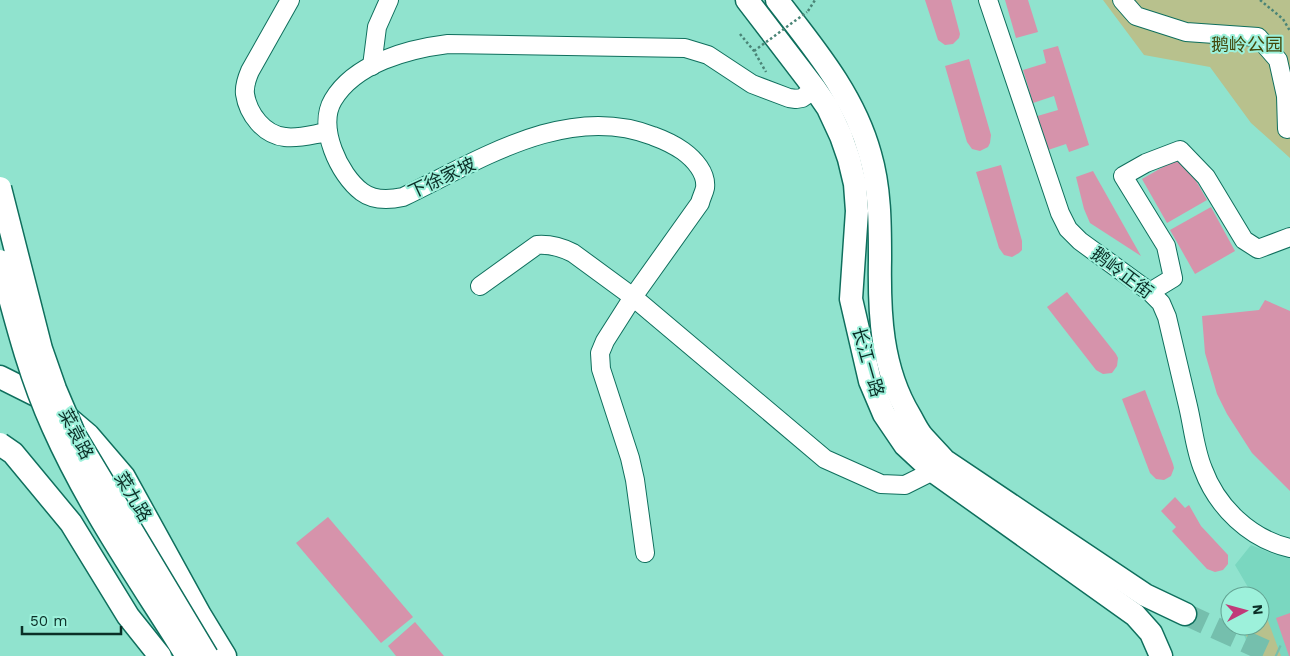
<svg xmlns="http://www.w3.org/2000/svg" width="1290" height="656" viewBox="0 0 1290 656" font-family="'Work Sans','Noto Sans SC',sans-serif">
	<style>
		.built { fill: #7ad7c0 }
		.green { fill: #b8c18d }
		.building { fill: #d693ab }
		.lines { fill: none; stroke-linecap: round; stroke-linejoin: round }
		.major-tunnel { stroke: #75bfad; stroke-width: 22; stroke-dasharray: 22 11; stroke-linecap: butt }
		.minor-casing { stroke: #0f6f5d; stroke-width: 20 }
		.major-casing { stroke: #0f6f5d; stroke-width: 25 }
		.path { stroke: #4a8476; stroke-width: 2.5; stroke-dasharray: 2.5 2.5; stroke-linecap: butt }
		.minor { stroke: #fff; stroke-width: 18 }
		.major { stroke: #fff; stroke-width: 22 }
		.major-bridge-casing { stroke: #0f6f5d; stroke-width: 25; stroke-linecap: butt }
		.path-bridge { stroke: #4a8476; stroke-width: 2.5; stroke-dasharray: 2.5 2.5; stroke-linecap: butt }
		.major-bridge { stroke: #fff; stroke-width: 22 }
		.labels { text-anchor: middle; stroke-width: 4; stroke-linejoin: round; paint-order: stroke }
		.park-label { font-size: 18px; fill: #42490c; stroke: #9df1db }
		.street-label { font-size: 18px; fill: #0b2f27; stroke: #9df1db }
	</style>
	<rect width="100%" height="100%" fill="#90e3ce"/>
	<path class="built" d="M1251 545 1273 554 1290 557V656H1256L1255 653 1251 655 1241 626H1260V596H1230V613L1225 596 1249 589 1235 565Z"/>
	<g class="green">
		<path d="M1103 0H1290V158L1251 123 1210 67 1144 55Z"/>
		<path d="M1264 610 1281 656H1257L1256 651 1252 653 1243 626H1260V611Z"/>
	</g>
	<g class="building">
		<path d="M925 0H951L960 34 959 38 953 44 945 45 938 40Z"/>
		<path d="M1005 0H1028L1038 32 1016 38Z"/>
		<path d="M1058 46 1089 145 1069 152 1066 144 1045 151 1034 117 1058 110 1054 96 1033 103 1023 70 1046 63 1043 50Z"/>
		<path d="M969 59 991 135 990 143 988 147 980 151 972 149 967 142 945 66Z"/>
		<path d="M1182 156 1207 200 1167 223 1142 179Z"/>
		<path d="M1001 165 1022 241V250L1019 253 1012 257 1004 255 999 248 976 172Z"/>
		<path d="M1093 171 1141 256 1090 223 1084 209 1076 177Z"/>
		<path d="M1211 207 1235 251 1195 274 1170 230Z"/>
		<path d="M1067 292 1116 354 1118 358 1117 366 1112 373 1103 374 1096 370 1047 307Z"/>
		<path d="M1265 300 1290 311V491L1252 453 1227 414 1217 394 1205 353 1202 316 1259 310Z"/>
		<path d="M1145 390 1173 464 1174 468 1171 476 1164 480 1156 479 1150 473 1122 399Z"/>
		<path d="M1175 497 1185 508 1189 505 1201 526 1228 555V564L1223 570 1215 572 1207 569 1172 531 1176 527 1161 511Z"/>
		<path d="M328 517 413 617 381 643 296 543Z"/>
		<path d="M1290 613V656H1289L1276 618Z"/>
		<path d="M415 622 444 656H396L388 646Z"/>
	</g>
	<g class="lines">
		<path class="major-tunnel" d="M1185 614 1277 656"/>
		<g class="minor-casing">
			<g id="minor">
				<path d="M290 0 250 71C247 78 244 86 245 94 248 114 264 135 285 137 299 139 314 134 328 132"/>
				<path d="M988 0 1060 213 1068 229 1080 241 1150 292 1161 303 1167 317C1174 347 1181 376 1188 406 1193 427 1195 450 1203 469 1217 507 1250 539 1290 548"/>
				<path d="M1122 0 1136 16 1186 32 1258 37 1278 60 1286 96 1287 129"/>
				<path d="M372 66 377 27 389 0"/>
				<path d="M480 286 537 245C550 244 561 247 573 253L633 297 825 459 881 484 905 485 933 471"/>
				<path d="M1150 292 1173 278 1166 246 1123 176 1146 163 1180 150 1206 177 1244 240 1258 249 1290 237"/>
				<path d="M645 553 635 480 630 458 601 369 600 353 605 341 633 297 700 203C701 198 704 193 705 188 707 173 694 159 683 151 673 144 664 140 653 136 567 102 478 161 403 197 389 200 374 201 362 192 339 175 317 127 333 100 355 63 408 49 448 44L685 48 708 55 752 84 789 98 796 99 802 98 815 89"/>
			</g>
		</g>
		<g class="major-casing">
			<g id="major">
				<path d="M747 0 815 89 828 108 841 136 849 159 855 184 857 211 851 299 870 381 884 414 905 445 933 471 1135 615 1151 633 1161 656"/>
				<path d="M777 0C814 48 854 95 870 154 880 188 880 224 880 259 879 313 881 368 910 416 914 423 917 430 922 436 929 444 937 452 945 461L1145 595 1185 614"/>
				<path d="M0 377 48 401 88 435 124 477 200 615 225 656"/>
			</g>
		</g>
		<g class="path">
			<path d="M1260 0 1283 19 1290 31"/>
			<path d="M808 11 815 0"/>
			<path d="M740 34 754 51 766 72"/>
		</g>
		<use href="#minor" class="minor"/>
		<use href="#major" class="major"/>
		<g class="major-bridge-casing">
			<g id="major-bridge">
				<path d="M0 188 41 349 55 389 75 436 207 656"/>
				<path d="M0 261C15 317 29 374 53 427 89 508 140 581 187 656"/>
				<path d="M0 444 13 453 71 523 128 616 160 656"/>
			</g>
		</g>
		<path class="path-bridge" d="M754 51 807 12"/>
		<use href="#major-bridge" class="major-bridge"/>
	</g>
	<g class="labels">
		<g class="park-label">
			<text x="1247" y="51">鹅岭公园</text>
		</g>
		<g class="street-label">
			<text transform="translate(442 178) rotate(-25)" y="6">下徐家坡</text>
			<text transform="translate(1122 273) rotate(37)" y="6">鹅岭正街</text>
			<text transform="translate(868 362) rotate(74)" y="6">长江一路</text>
			<text transform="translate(76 434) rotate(63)" y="6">菜袁路</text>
			<text transform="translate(133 497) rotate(59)" y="6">菜九路</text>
		</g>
	</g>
	<g transform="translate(1245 611) rotate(84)"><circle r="24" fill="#9df1db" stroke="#63a393"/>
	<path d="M0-4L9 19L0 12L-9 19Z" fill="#c13a79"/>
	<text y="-8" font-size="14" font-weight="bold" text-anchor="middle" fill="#0b2f27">N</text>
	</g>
	<path d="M22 626v8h99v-8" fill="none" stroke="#0b2f27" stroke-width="2.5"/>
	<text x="30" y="626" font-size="15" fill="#0b2f27" stroke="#9df1db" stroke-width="4" paint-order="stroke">50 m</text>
</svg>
